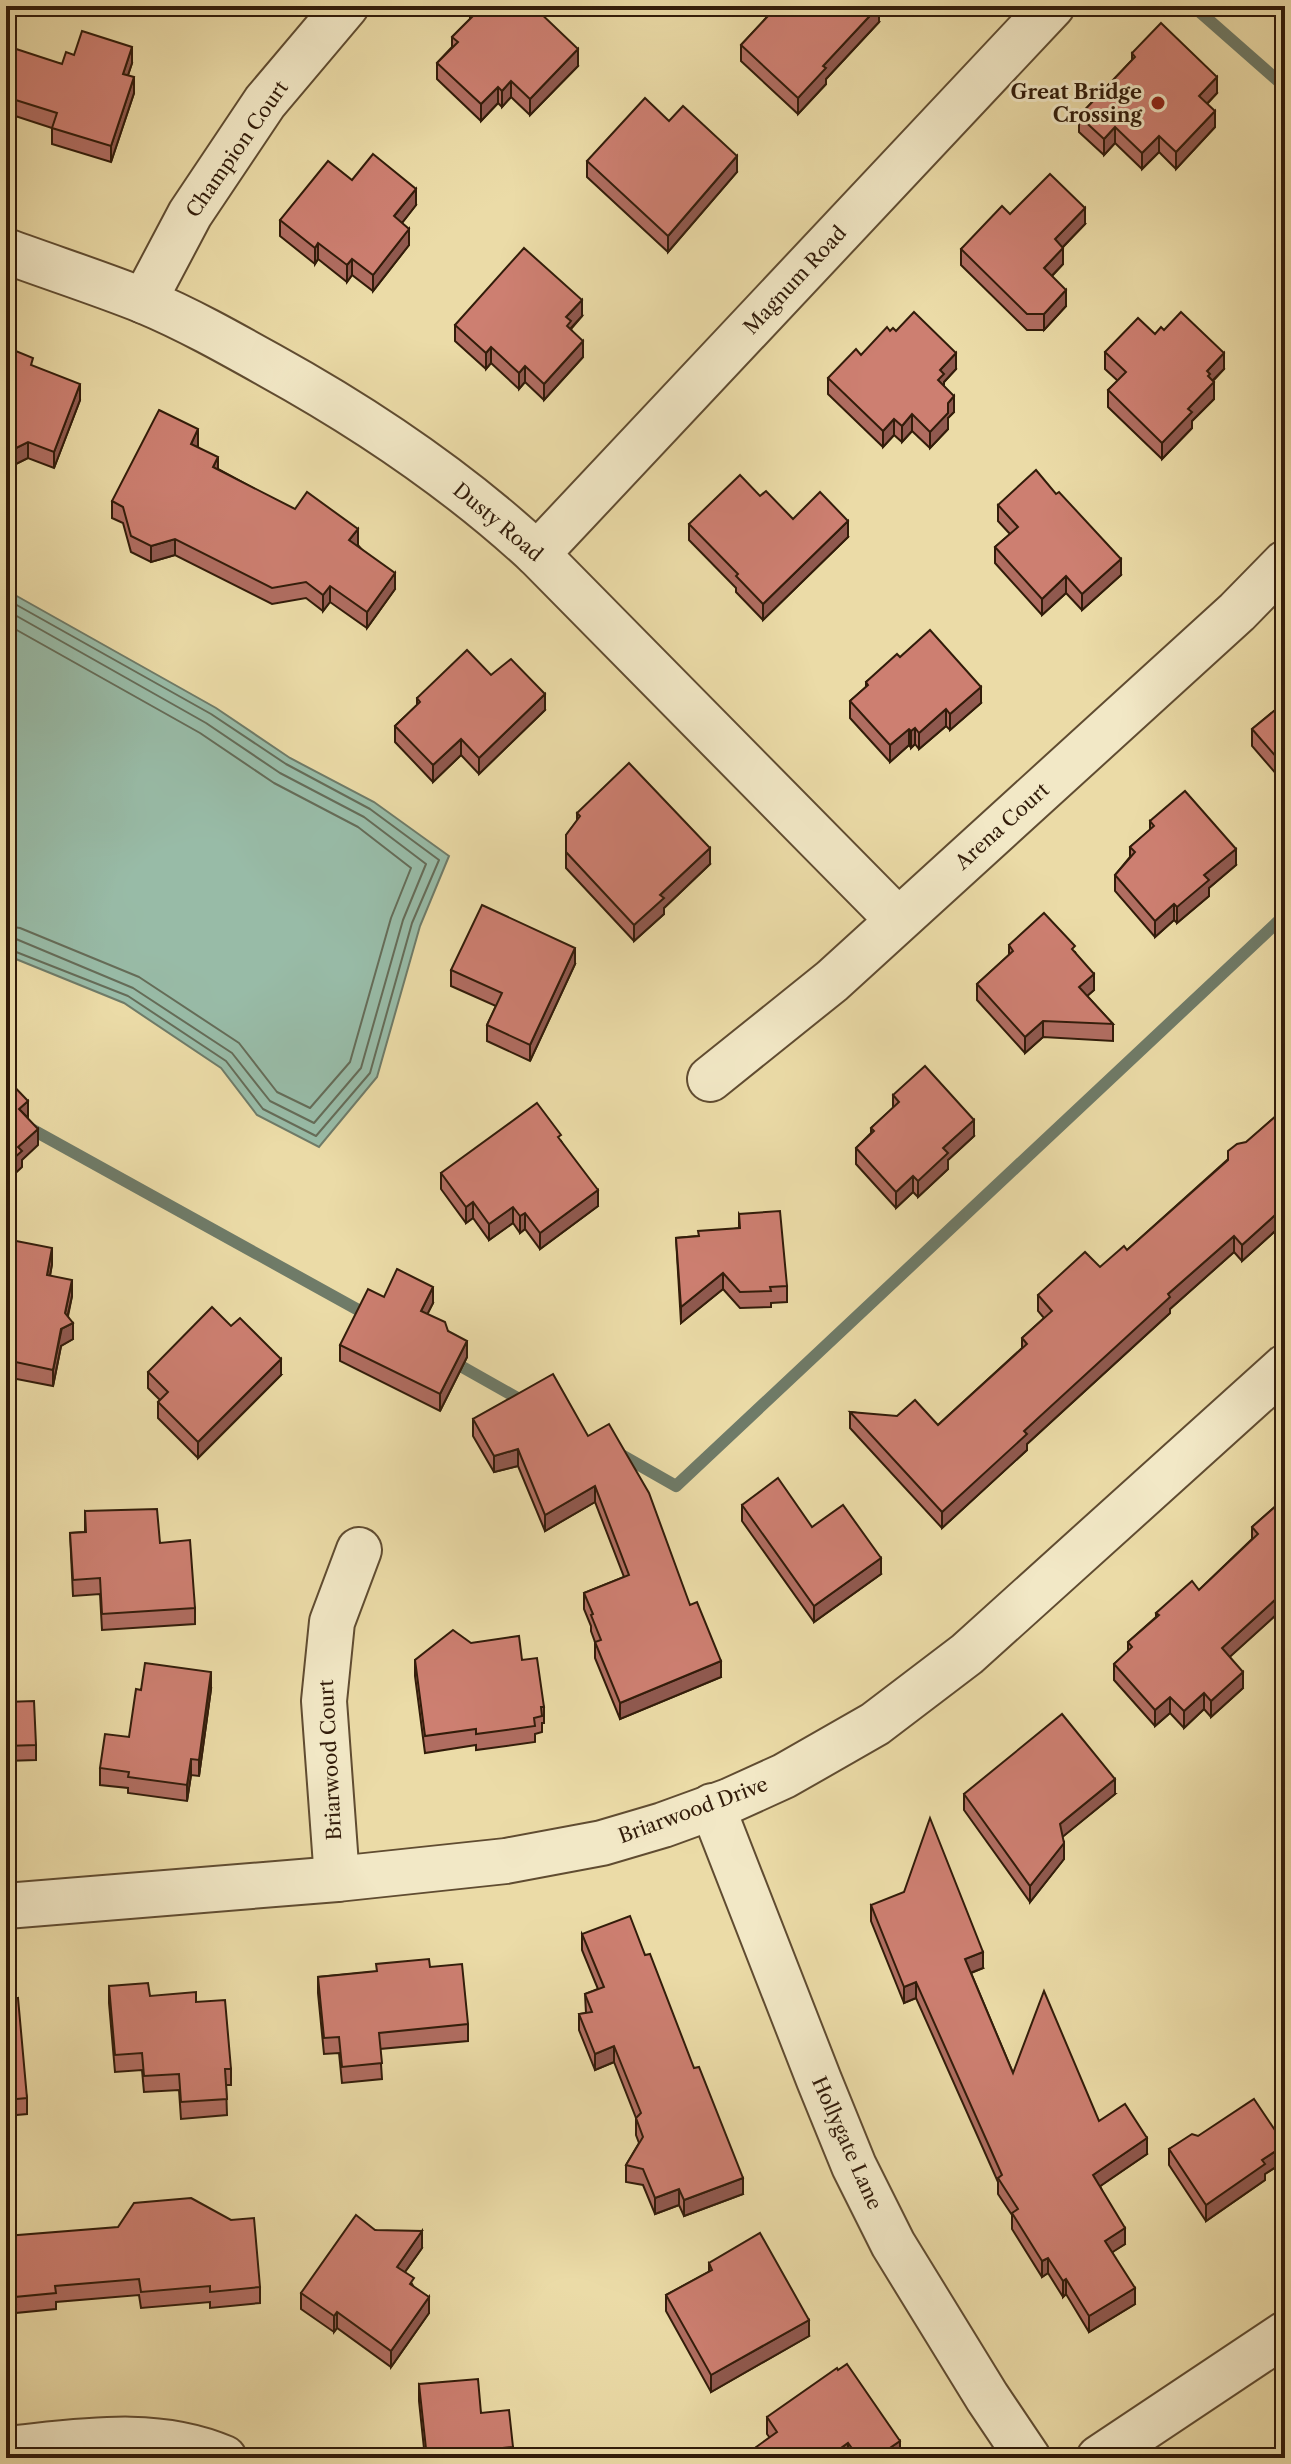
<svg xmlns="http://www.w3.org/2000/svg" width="1291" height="2464" viewBox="0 0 1291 2464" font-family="'Libre Caslon Text',serif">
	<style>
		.water { fill: #98bba7; stroke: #6f7b68; stroke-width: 2 }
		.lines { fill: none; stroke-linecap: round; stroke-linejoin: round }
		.shore { stroke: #656c58; stroke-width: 2 }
		.stream { stroke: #6f7b68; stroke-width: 12 }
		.minor-casing { stroke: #604c31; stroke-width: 48 }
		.minor { stroke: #f2e8c6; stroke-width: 44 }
		.wall { fill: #b06d61; stroke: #321c0a; stroke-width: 2 }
		.shaded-wall { fill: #90594f; stroke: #321c0a; stroke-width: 2 }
		.building { fill: #cd7f71; stroke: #321c0a; stroke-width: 2 }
		.poi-dot { fill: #8f2418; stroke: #f2e8c6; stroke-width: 3 }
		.labels { text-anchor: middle; stroke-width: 6; stroke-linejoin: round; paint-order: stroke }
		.poi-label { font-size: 20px; font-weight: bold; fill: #321c0a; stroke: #f2e8c6; text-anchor: end }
		.street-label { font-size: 20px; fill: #321c0a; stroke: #f2e8c6 }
	</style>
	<rect width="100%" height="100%" fill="#ebdba7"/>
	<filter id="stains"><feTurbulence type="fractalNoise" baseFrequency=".0025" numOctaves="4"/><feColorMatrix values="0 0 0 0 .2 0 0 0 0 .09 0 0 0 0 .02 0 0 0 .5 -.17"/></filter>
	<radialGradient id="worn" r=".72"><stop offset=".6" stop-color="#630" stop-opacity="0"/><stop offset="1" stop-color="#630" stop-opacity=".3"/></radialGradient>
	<path class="water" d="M6 590 216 708 290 758 374 802 449 856 420 926 377 1077 319 1147 257 1115 221 1068 124 1003 6 955Z"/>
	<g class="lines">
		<g class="shore">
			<path d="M6 599 211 714 286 764 370 809 439 860 412 923 370 1073 316 1136 263 1109 226 1061 128 996 6 948"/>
			<path d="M6 610 206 723 280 773 364 817 426 864 403 920 361 1068 314 1123 270 1101 232 1053 133 988 16 939 6 938"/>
			<path d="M6 624 200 733 274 783 358 827 411 868 391 918 350 1062 310 1108 277 1092 239 1043 139 977 20 928 6 926"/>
		</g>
		<g class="stream">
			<path d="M1193 6 1285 87"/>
			<path d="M6 1115 371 1317"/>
			<path d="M450 1360 528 1404"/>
			<path d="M618 1453 676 1486 1285 915"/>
		</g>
		<g class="minor-casing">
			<g id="minor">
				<path d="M6 251C52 268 99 283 144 301 187 319 228 342 269 365 365 418 456 479 537 554L898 920"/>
				<path d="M144 301 190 214 265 102 346 6"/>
				<path d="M537 554 1052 6"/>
				<path d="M710 1079 832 981 1237 612 1285 563"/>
				<path d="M712 1806 819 2080 854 2166 893 2244 987 2397 1028 2458"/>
				<path d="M337 1879 324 1701 332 1622 359 1550"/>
				<path d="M6 1906 337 1879 506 1861 602 1843 663 1825 729 1801 784 1776 875 1724 967 1654 1285 1367"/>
				<path d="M6 2449C78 2442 155 2428 224 2458"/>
				<path d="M1099 2458 1285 2334"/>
			</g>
		</g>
		<use href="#minor" class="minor"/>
	</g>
	<g class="wall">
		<path d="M470 6 578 66 530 115 511 97 502 107 498 103 481 121 437 79V63L452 47V37L470 19Z"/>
		<path d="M766 13 879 22 826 79V84L798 114 741 61V45L766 18Z"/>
		<path d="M6 52 62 64 74 55 132 63 128 75 134 93 111 162 52 144V128L6 113Z"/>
		<path d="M1132 53 1217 93 1207 104 1215 127 1176 169 1159 152 1142 169 1115 143 1104 155 1079 132V116L1132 60Z"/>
		<path d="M669 121 737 172 668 252 587 177V161Z"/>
		<path d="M352 180 416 205 402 223 409 245 373 291 352 275 347 282 318 259 315 264 280 236V220Z"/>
		<path d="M1010 214 1085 224 1063 247V264L1052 276 1066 306 1044 330H1027L961 265V249Z"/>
		<path d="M582 316 571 329 583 357 544 400 525 382 519 389 491 363 486 369 455 341V325Z"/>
		<path d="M1164 330 1224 369 1213 381 1214 399 1192 421V428L1162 459 1108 407V390L1118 381 1105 369V352Z"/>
		<path d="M890 331 956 369 944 382V386L954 412 948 418V429L930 448 912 431 902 442 894 435 883 447 828 394V378L861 355Z"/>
		<path d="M6 347 80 400 54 468 28 458 6 469Z"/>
		<path d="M198 445V447L218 469 358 545 395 589 367 628 330 602 323 611 306 598 272 604 175 555 151 562 131 552 123 523 112 518V501Z"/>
		<path d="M760 496 793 519 848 537 763 620 736 592V588L689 540V524Z"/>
		<path d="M998 505 1121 575 1082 610 1066 593 1042 615 995 563V547L1010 534 998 521Z"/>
		<path d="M900 657 981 703 950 730 946 726 919 749 915 744 911 748 909 745 890 762 850 718V701L866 687V682Z"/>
		<path d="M491 675 545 710 479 774 461 755 433 782 395 742V726L417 705V698Z"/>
		<path d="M1285 702V784L1252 746V729Z"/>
		<path d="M577 813 710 864 664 908V914L634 941 566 868V835L577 821Z"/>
		<path d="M1150 821 1236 865 1209 888V896L1177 923 1174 920 1155 937 1115 891V875L1130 857V847L1150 830Z"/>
		<path d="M1009 945 1075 952 1094 990 1087 996 1113 1024V1041L1043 1037 1025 1053 977 1000V984L1009 955Z"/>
		<path d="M575 964 530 1061 487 1041V1025L496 1006 451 986V970Z"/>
		<path d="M893 1095 974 1136 948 1160V1169L918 1197 913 1192 896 1208 856 1164V1148L871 1133V1128L893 1108Z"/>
		<path d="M1285 1108V1222L1242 1261 1234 1252 1170 1309V1313L1027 1444V1450L942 1528 850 1428V1412L938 1425 1022 1348V1338L1044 1318 1038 1311V1295L1100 1267 1127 1250Z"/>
		<path d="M561 1141 598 1206 540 1249 525 1229 520 1233 513 1223 489 1240 473 1218 466 1223 441 1189V1173Z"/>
		<path d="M739 1214 787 1286V1302L771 1303V1307L740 1308 723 1289 681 1323 676 1238 698 1236 739 1228Z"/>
		<path d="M6 1239 52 1264 50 1276 72 1296 68 1316 73 1339 61 1346 53 1386 6 1377Z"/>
		<path d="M384 1297 433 1303 427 1314 448 1331 467 1357 440 1411 340 1361V1345Z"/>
		<path d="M148 1372 281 1375 198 1458 158 1418V1402L160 1400 148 1388Z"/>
		<path d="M473 1419 588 1436 690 1605 721 1677 620 1719 595 1658V1642L591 1631V1626L584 1609V1593L624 1577 595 1502 545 1531 518 1466 494 1472 473 1436Z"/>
		<path d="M1285 1498V1611L1279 1617 1277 1614 1229 1657 1243 1688 1211 1717 1204 1709 1184 1728 1170 1713 1155 1726 1114 1680V1664L1128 1652V1642L1156 1617V1613L1199 1590 1252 1539V1527Z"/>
		<path d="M742 1505 812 1527 881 1574 814 1622 742 1521Z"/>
		<path d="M85 1511 160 1543 195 1608V1624L102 1630 100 1594 73 1596 70 1533 85 1532Z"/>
		<path d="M471 1643 522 1660 544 1707V1723H542V1732L535 1734V1742L476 1750V1745L425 1753 415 1676V1660Z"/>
		<path d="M211 1689 199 1776 191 1775 187 1801 128 1793V1788L100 1785V1768L129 1737Z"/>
		<path d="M6 1702 36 1745V1760L6 1761Z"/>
		<path d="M964 1794H1115L1062 1837 1064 1859 1030 1902 964 1810Z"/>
		<path d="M871 1905 983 1968 971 1973 1013 2073 1099 2121 1147 2154 1100 2186 1125 2244 1112 2252 1135 2304 1089 2332 1066 2294 1063 2297 1048 2273 1042 2277 1012 2229V2215L998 2194V2182L916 1998 904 2003 871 1921Z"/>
		<path d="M582 1934 743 2194 684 2216 679 2205 655 2214 643 2185 626 2182V2165L639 2143 636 2135V2118L614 2062 595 2070 579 2030V2014L586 2013 585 1994 598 1989 582 1950Z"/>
		<path d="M430 1967 468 2024V2041L380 2049 382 2079 342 2083 339 2053 324 2054 318 1993V1977Z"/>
		<path d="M109 1986 150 1996 196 2002 231 2069V2085H226L227 2115 181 2119 179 2090 144 2092 142 2070 115 2072 109 2003Z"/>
		<path d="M6 2000 27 2098V2114L6 2116Z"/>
		<path d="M1198 2136 1285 2161 1265 2174V2180L1206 2221 1169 2165V2149Z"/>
		<path d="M375 2230 422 2248 405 2272 429 2313 391 2367 337 2328 334 2332 301 2309V2293Z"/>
		<path d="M6 2236 260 2287V2303L210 2308V2302L141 2308 139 2295 56 2302V2309L16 2313V2320L6 2321Z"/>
		<path d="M709 2263 809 2336 711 2392 666 2311V2295L709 2272Z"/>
		<path d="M419 2384 481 2413 513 2447V2458H425L419 2401Z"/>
		<path d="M767 2417 900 2457 741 2458 770 2438 767 2434Z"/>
	</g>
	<g class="shaded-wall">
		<path d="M879 6V22L826 79V84L798 114V98L823 66Z"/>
		<path d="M132 47V63L123 90V74Z"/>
		<path d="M578 49V66L530 115V99Z"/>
		<path d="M134 77V93L111 162V146Z"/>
		<path d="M1217 77V93L1199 112V96Z"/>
		<path d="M511 81V97L502 107V91Z"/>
		<path d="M498 87V103L481 121V104Z"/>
		<path d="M1215 111V127L1176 169V152Z"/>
		<path d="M1115 127V143L1104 155V139Z"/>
		<path d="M1159 136V152L1142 169V153Z"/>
		<path d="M737 156V172L668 252V236Z"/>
		<path d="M416 189V205L394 233V216Z"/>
		<path d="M1085 208V224L1055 255V239Z"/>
		<path d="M409 229V245L373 291V275Z"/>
		<path d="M318 243V259L315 264V248Z"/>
		<path d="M1063 248V264L1044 284V268Z"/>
		<path d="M352 259V275L347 282V265Z"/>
		<path d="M1066 290V306L1044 330V314Z"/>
		<path d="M582 300V316L571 328V338L567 342 566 317Z"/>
		<path d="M583 341V357L544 400V384Z"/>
		<path d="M491 347V363L486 369V353Z"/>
		<path d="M956 353V369L944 382V391L938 380 940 370Z"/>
		<path d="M1224 353V369L1210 383 1214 382V399L1192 421V428L1162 459V443L1188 409 1207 371Z"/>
		<path d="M525 366V382L519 389V373Z"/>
		<path d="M80 384V400L54 468V452Z"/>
		<path d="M954 396V412L948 418V429L930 448V432L948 403Z"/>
		<path d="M912 414V431L902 442V426Z"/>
		<path d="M894 419V435L883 447V431Z"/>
		<path d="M198 429V445L191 460V444Z"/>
		<path d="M28 442V458L6 469V453Z"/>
		<path d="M218 457V474L213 467Z"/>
		<path d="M848 521V537L763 620V604Z"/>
		<path d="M358 529V545L349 556V540Z"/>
		<path d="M175 539V555L151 562V546Z"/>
		<path d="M1121 559V575L1082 610V594Z"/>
		<path d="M395 573V589L367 628V612Z"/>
		<path d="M1066 576V593L1042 615V599Z"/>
		<path d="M330 586V602L323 611V595Z"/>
		<path d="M981 687V703L950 730V714Z"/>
		<path d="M545 694V710L479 774V758Z"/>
		<path d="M946 709V726L919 749V733Z"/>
		<path d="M915 728V744L911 748V731Z"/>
		<path d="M909 729V745L890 762V745Z"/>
		<path d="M461 739V755L433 782V765Z"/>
		<path d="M710 848V864L664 908V914L634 941V925L660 895Z"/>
		<path d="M1236 849V865L1209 888V896L1177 923V907L1204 875Z"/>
		<path d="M1174 904V920L1155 937V921Z"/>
		<path d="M575 948V964L530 1061V1045Z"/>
		<path d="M1094 974V990L1079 1003V987Z"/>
		<path d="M1043 1021V1037L1025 1053V1037Z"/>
		<path d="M28 1101V1118L19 1109Z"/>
		<path d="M974 1120V1136L948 1160V1169L918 1197V1181L943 1148Z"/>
		<path d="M38 1129V1145L22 1160V1167L6 1182V1165L18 1147Z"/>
		<path d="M913 1176V1192L896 1208V1192Z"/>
		<path d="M1285 1189V1205L1279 1195Z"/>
		<path d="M598 1190V1206L540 1249V1233Z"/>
		<path d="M473 1202V1218L466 1223V1207Z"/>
		<path d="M1285 1206V1222L1242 1261V1245Z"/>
		<path d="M513 1207V1223L489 1240V1224Z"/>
		<path d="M525 1213V1229L520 1233V1216Z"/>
		<path d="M1234 1236V1252L1170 1309V1313L1027 1444V1450L942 1528V1512L1024 1431 1168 1294Z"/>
		<path d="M52 1248V1264L47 1291V1275Z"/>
		<path d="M723 1273V1289L681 1323V1307Z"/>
		<path d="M72 1280V1296L65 1327 73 1323V1339L61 1346 53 1386V1370Z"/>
		<path d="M433 1287V1303L421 1327V1311Z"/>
		<path d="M467 1341V1357L440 1411V1394Z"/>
		<path d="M281 1359V1375L198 1458V1442Z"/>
		<path d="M518 1449V1466L494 1472V1456Z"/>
		<path d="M595 1486V1502L545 1531V1515Z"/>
		<path d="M881 1558V1574L814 1622V1606Z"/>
		<path d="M1285 1595V1611L1279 1617V1600Z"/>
		<path d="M1277 1598V1614L1222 1664V1648Z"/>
		<path d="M721 1661V1677L620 1719V1703Z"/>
		<path d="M211 1672V1689L199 1776V1760Z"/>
		<path d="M1243 1672V1688L1211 1717V1701Z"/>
		<path d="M1204 1693V1709L1184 1728V1711Z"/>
		<path d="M1170 1697V1713L1155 1726V1710Z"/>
		<path d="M191 1759V1775L187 1801V1785Z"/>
		<path d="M1115 1779V1794L1060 1839V1824Z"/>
		<path d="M1064 1843V1859L1030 1902V1886Z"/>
		<path d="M983 1952V1968L965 1975V1959Z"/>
		<path d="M916 1982V1998L904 2003V1987Z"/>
		<path d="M614 2046V2062L595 2070V2054Z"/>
		<path d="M1147 2138V2154L1093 2191V2175Z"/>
		<path d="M1285 2145V2161L1265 2174V2180L1206 2221V2205L1262 2160Z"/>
		<path d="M743 2178V2194L684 2216V2200Z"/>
		<path d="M679 2189V2205L655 2214V2198Z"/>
		<path d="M1125 2228V2244L1105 2257V2241Z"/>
		<path d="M422 2231V2248L397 2283V2267Z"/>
		<path d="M1048 2258V2273L1042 2277V2261Z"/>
		<path d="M1066 2279V2294L1063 2297V2281Z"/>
		<path d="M1135 2288V2304L1089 2332V2316Z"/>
		<path d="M429 2297V2313L391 2367V2351Z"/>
		<path d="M337 2312V2328L334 2332V2316Z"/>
		<path d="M809 2320V2336L711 2392V2375Z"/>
		<path d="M900 2441V2457L899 2458H875Z"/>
		<path d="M848 2443V2458H827Z"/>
	</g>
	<g class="building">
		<path d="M471 6H533L578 49 530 99 511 81 502 91 498 87 481 104 437 63 458 42 452 37 477 12Z"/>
		<path d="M773 6H879L823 66 826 68 798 98 741 45 769 15 766 13Z"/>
		<path d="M1161 23 1217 77 1199 96 1215 111 1176 152 1159 136 1142 153 1115 127 1104 139 1079 116 1135 57 1132 53Z"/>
		<path d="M82 31 132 47 123 74 134 77 111 146 52 128 57 113 6 97V52L10 47 62 64 66 52 74 55Z"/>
		<path d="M645 98 669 121 683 106 737 156 668 236 587 161Z"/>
		<path d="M373 154 416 189 394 216 409 229 373 275 352 259 347 265 318 243 315 248 280 220 328 161 352 180Z"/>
		<path d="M1050 174 1085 208 1055 239 1063 248 1044 268 1066 290 1044 314H1027L961 249 1002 206 1010 214Z"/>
		<path d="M524 248 582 300 566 317 571 321 567 326 583 341 544 384 525 366 519 373 491 347 486 353 455 325Z"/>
		<path d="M914 312 956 353 940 370 944 374 938 380 954 396 948 403V413L930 432 912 414 902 426 894 419 883 431 828 378 856 349 861 355 887 327 890 331 893 328 896 331Z"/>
		<path d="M1181 312 1224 353 1207 371 1210 374 1208 376 1214 382 1188 409 1192 412 1162 443 1108 390 1126 372 1105 352 1138 318 1155 334 1161 327 1164 330Z"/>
		<path d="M6 347 33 358 31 365 80 384 54 452 28 442 6 453Z"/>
		<path d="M159 410 198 429 191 444 218 457 213 467 295 509 307 492 358 529 349 540 395 573 367 612 330 586 323 595 306 582 272 588 175 539 151 546 131 536 123 507 112 501Z"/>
		<path d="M1036 470 1056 494 1059 492 1121 559 1082 594 1066 576 1042 599 995 547 1018 527 998 505Z"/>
		<path d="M740 475 760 496 766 491 793 519 820 492 848 521 763 604 736 576 738 574 689 524Z"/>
		<path d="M930 630 981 687 950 714 946 709 919 733 915 728 911 731 909 729 890 745 850 701 868 685 866 682 897 654 900 657Z"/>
		<path d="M467 650 491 675 511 659 545 694 479 758 461 739 433 765 395 726 420 702 417 698Z"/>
		<path d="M1285 702V767L1252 729Z"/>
		<path d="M629 763 710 848 660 895 664 898 634 925 566 852V835L580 816 577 813Z"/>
		<path d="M1185 791 1236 849 1204 875 1209 880 1177 907 1174 904 1155 921 1115 875 1135 852 1130 847 1154 826 1150 821Z"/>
		<path d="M482 905 575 948 530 1045 487 1025 502 993 451 970Z"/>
		<path d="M1044 913 1075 946 1072 949 1094 974 1079 987 1113 1024 1043 1021 1025 1037 977 984 1013 951 1009 945Z"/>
		<path d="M925 1066 974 1120 943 1148 948 1153 918 1181 913 1176 896 1192 856 1148 874 1131 871 1128 899 1102 893 1095Z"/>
		<path d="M6 1078 28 1101 19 1109 38 1129 18 1147 22 1151 6 1165Z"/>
		<path d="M537 1103 561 1135 558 1137 598 1190 540 1233 525 1213 520 1216 513 1207 489 1224 473 1202 466 1207 441 1173Z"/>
		<path d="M1285 1108V1189L1279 1195 1285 1202V1206L1242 1245 1234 1236 1168 1294 1170 1297 1024 1431 1027 1434 942 1512 850 1412 897 1416 915 1400 938 1425 1027 1344 1022 1338 1052 1311 1038 1295 1085 1252 1100 1267 1124 1246 1127 1250 1228 1160V1151L1237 1144 1246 1142Z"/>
		<path d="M780 1211 787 1286 770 1287 771 1291 740 1292 723 1273 681 1307 676 1238 699 1236 698 1231 740 1228 739 1214Z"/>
		<path d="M6 1239 52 1248 47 1275 72 1280 65 1313 73 1323 61 1329 53 1370 6 1360Z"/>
		<path d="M397 1269 433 1287 421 1311 445 1322 448 1331 467 1341 440 1394 340 1345 368 1289 384 1297Z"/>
		<path d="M212 1307 231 1326 240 1318 281 1359 198 1442 158 1402 168 1392 148 1372Z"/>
		<path d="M553 1374 588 1436 609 1424 649 1493 690 1605 697 1602 721 1661 620 1703 595 1642 601 1640 591 1615 593 1614 584 1593 629 1575 595 1486 545 1515 518 1449 494 1456 473 1419Z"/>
		<path d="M778 1478 812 1527 843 1505 881 1558 814 1606 742 1505Z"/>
		<path d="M1285 1498V1595L1279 1600 1277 1598 1222 1648 1243 1672 1211 1701 1204 1693 1184 1711 1170 1697 1155 1710 1114 1664 1132 1647 1128 1642 1159 1615 1156 1613 1192 1581 1199 1590 1258 1534 1252 1527Z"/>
		<path d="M157 1509 160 1543 190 1540 195 1608 102 1614 100 1578 73 1580 70 1533 86 1532 85 1511Z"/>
		<path d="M453 1630 471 1643 519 1636 522 1660 537 1658 544 1707H541L542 1716 534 1718 535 1726 476 1734V1729L425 1736 415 1660Z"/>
		<path d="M145 1663 211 1672 199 1760 191 1759 187 1785 128 1777 129 1772 100 1768 105 1734 129 1737 136 1689 141 1690Z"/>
		<path d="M34 1701 36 1745 6 1746V1702Z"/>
		<path d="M1062 1714 1115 1779 1060 1824 1064 1843 1030 1886 964 1794Z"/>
		<path d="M930 1818 983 1952 965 1959 1013 2073 1044 1991 1099 2121 1125 2104 1147 2138 1093 2175 1125 2228 1105 2241 1135 2288 1089 2316 1066 2279 1063 2281 1048 2258 1042 2261 1012 2213 1018 2209 998 2178 1002 2175 916 1982 904 1987 871 1905 904 1892Z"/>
		<path d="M630 1916 645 1955 650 1954 694 2068 699 2067 743 2178 684 2200 679 2189 655 2198 643 2169 626 2165 643 2137 636 2118 641 2113 614 2046 595 2054 579 2014 592 2012 585 1994 604 1987 582 1934Z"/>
		<path d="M429 1959 430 1967 462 1964 468 2024 379 2033 382 2063 342 2067 339 2037 324 2038 318 1977 377 1971 376 1964Z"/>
		<path d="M148 1983 150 1996 196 1992V2002L225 2000 231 2069H225L227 2099 181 2102 179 2074 144 2076 142 2053 115 2055 109 1986Z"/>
		<path d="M18 1998 27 2098 6 2100V2000Z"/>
		<path d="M1254 2099 1285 2145 1262 2160 1265 2164 1206 2205 1169 2149 1192 2134 1198 2136Z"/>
		<path d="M191 2198 231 2220 254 2218 260 2287 210 2292V2286L141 2292 139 2279 55 2286 56 2293 15 2297 16 2304 6 2305V2236L118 2227 134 2203Z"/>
		<path d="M356 2215 375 2230 422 2231 397 2267 414 2278 410 2284 429 2297 391 2351 337 2312 334 2316 301 2293Z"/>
		<path d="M760 2233 809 2320 711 2375 666 2295 712 2270 709 2263Z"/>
		<path d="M847 2364 900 2441 875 2458H859L848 2443 827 2458H741L777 2432 767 2417 837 2368 838 2370Z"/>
		<path d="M478 2379 481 2413 509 2410 513 2447 483 2450 484 2458H427L419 2384Z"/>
		<path d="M1285 2446V2458H1267Z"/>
	</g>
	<circle class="poi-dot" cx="1158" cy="103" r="8"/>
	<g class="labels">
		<g class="poi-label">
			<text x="1142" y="99">Great Bridge<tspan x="1142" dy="23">Crossing</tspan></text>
		</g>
		<g class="street-label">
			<text transform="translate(237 149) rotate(-55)" y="7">Champion Court</text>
			<text transform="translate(795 280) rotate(-47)" y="7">Magnum Road</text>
			<text transform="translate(498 522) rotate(40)" y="7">Dusty Road</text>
			<text transform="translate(1002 826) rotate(-42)" y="7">Arena Court</text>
			<text transform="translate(330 1760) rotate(-93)" y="7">Briarwood Court</text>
			<text transform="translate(693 1810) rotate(-20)" y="7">Briarwood Drive</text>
			<text transform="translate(847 2143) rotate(66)" y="7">Hollygate Lane</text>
		</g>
	</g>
	<rect width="1291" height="2464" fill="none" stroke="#ebdba7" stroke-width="32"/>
	<rect x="8" y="8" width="1275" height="2448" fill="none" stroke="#321c0a" stroke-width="4"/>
	<rect x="16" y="16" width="1259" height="2432" fill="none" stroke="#321c0a" stroke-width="2"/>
	<rect width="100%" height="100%" filter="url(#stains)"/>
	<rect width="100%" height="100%" fill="url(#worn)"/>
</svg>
